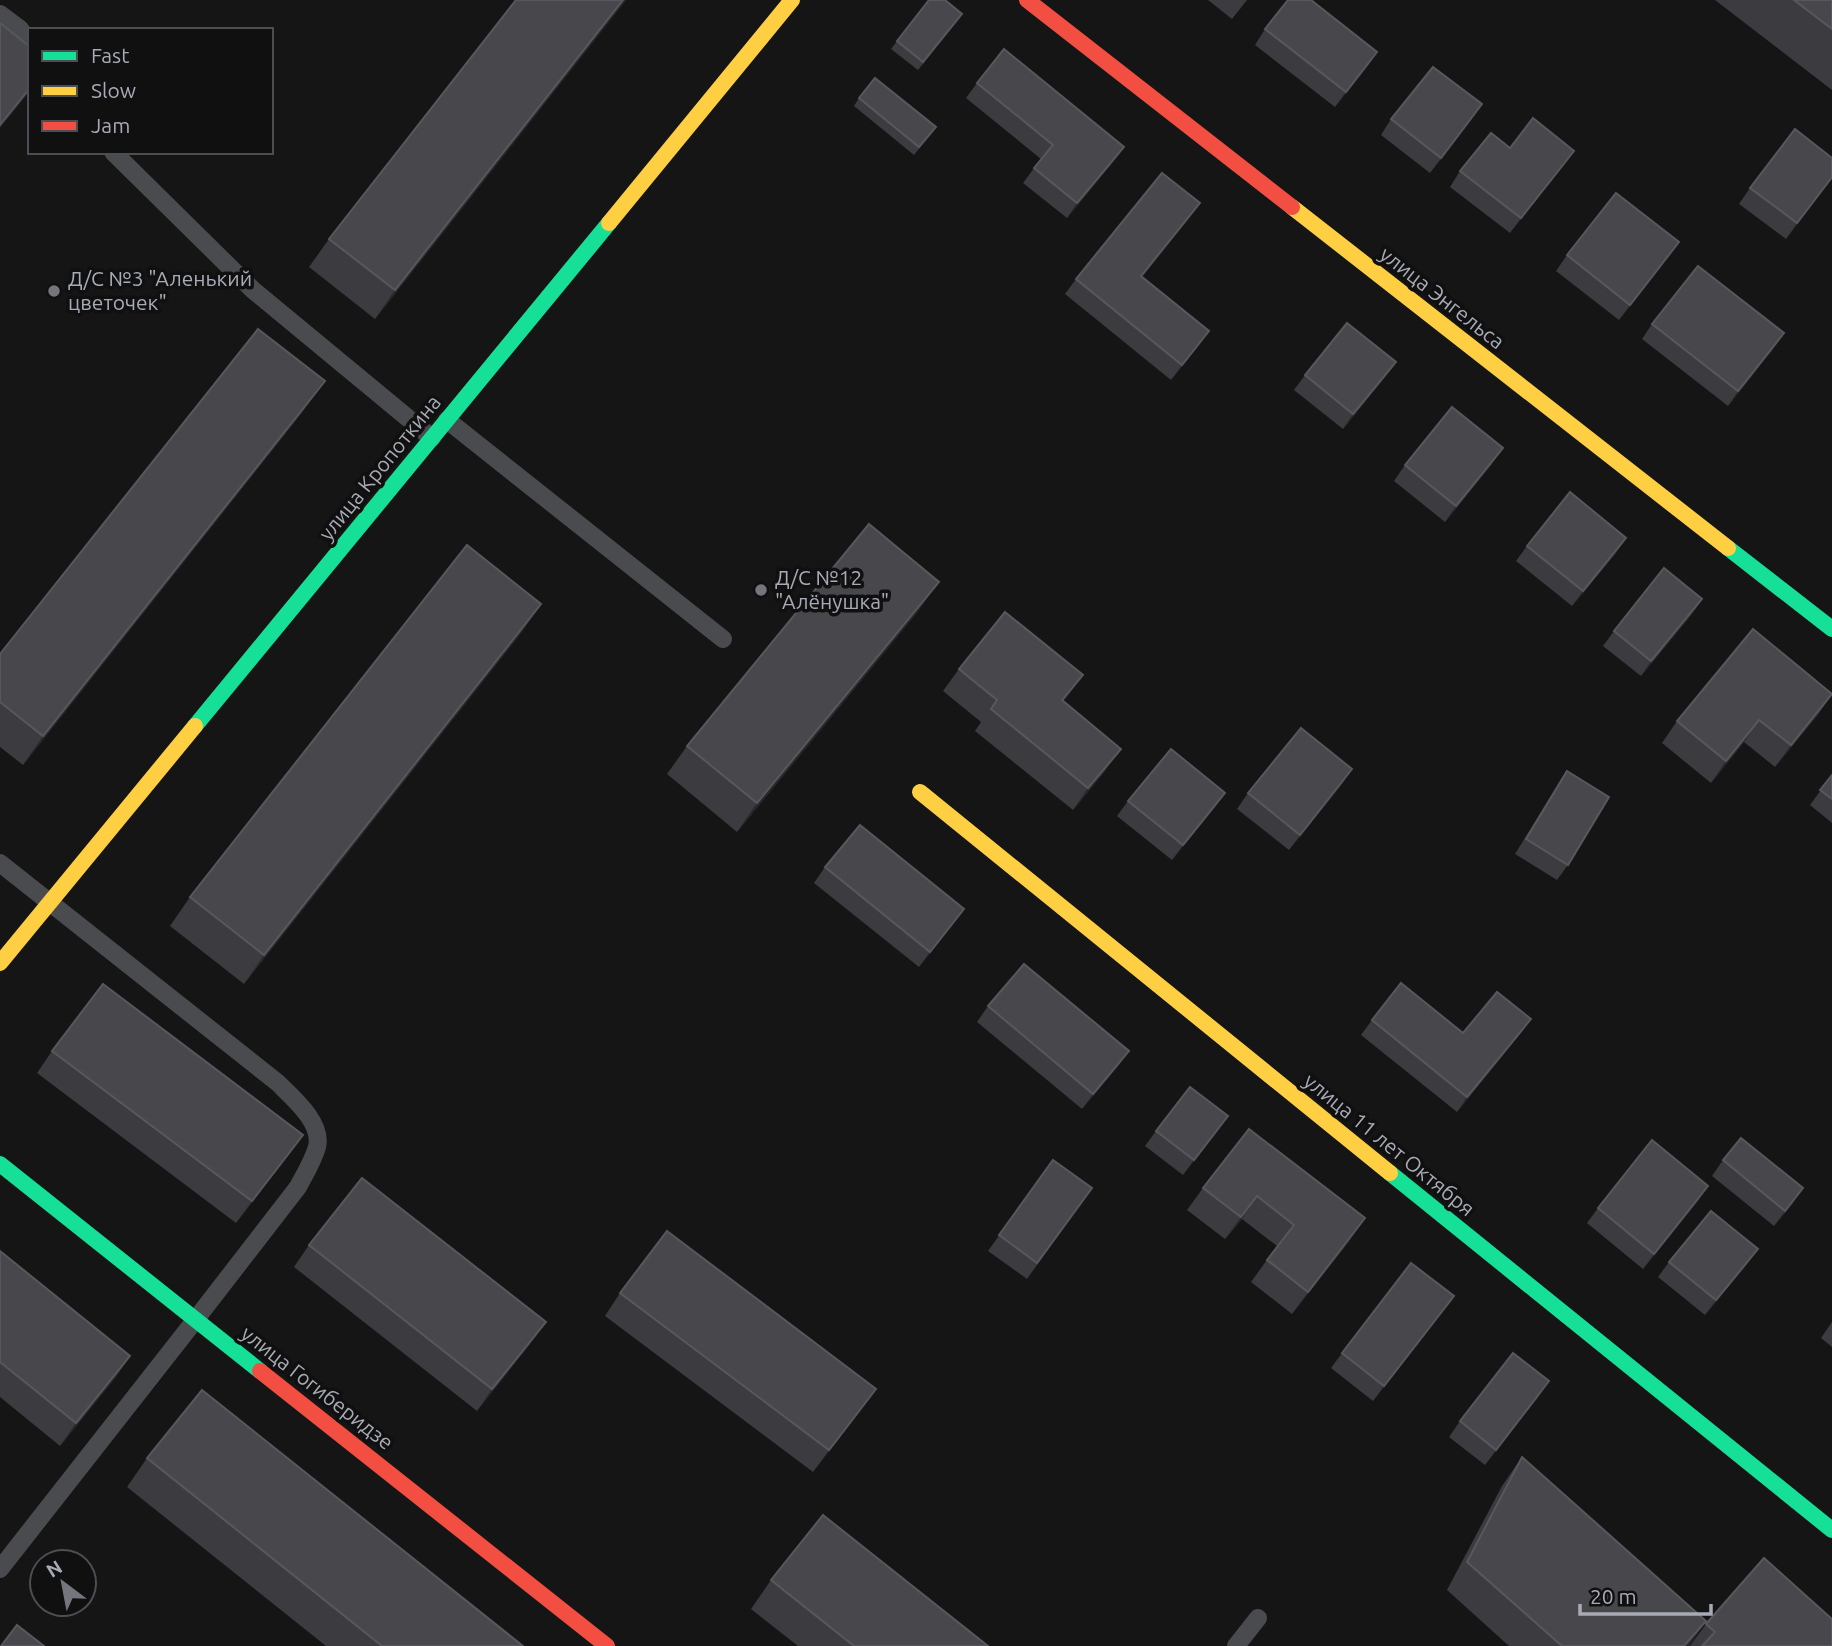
<svg xmlns="http://www.w3.org/2000/svg" width="1832" height="1646" viewBox="0 0 1832 1646" font-family="Ubuntu,sans-serif">
	<style>
		.lines { fill: none; stroke-linecap: round; stroke-linejoin: round }
		.lane { stroke: #4a4b4e; stroke-width: 18 }
		.fast { stroke: #16e098; stroke-width: 16 }
		.slow { stroke: #ffcf43; stroke-width: 16 }
		.jam { stroke: #f24e42; stroke-width: 16 }
		.wall { fill: #3c3c40 }
		.shaded-wall { fill: #28282a }
		.building { fill: #48484c; stroke: #57585d; stroke-width: 2 }
		.poi-dot { fill: #75767d; stroke: #101011; stroke-width: 2.5 }
		.labels { text-anchor: middle; stroke-width: 7; stroke-linejoin: round; paint-order: stroke }
		.poi-label { font-size: 21px; fill: #a8abb5; stroke: #101011; text-anchor: start }
		.street-label { font-size: 21px; fill: #a8abb5; stroke: #101011 }
	</style>
	<rect width="100%" height="100%" fill="#151516"/>
	<g class="lines">
		<g class="lane">
			<path d="M0 14 20 29 30 43"/>
			<path d="M113 152 253 290 432 438"/>
			<path d="M447 420 723 639"/>
			<path d="M0 863 278 1083C293 1098 323 1123 317 1147 313 1161 305 1174 298 1187L196 1319 0 1569"/>
			<path d="M1236 1646 1258 1618"/>
		</g>
		<g class="fast">
			<path d="M1728 548 1832 629"/>
			<path d="M195 726 609 223"/>
			<path d="M0 1164 260 1371"/>
			<path d="M1390 1173 1832 1530"/>
		</g>
		<g class="slow">
			<path d="M1292 207 1728 548"/>
			<path d="M609 223 792 0"/>
			<path d="M920 792 1390 1173"/>
			<path d="M0 963 195 726"/>
		</g>
		<g class="jam">
			<path d="M1027 0 1292 207"/>
			<path d="M260 1371 607 1646"/>
		</g>
	</g>
	<g class="wall">
		<path d="M516 0H626L375 319 309 267 329 239Z"/>
		<path d="M1208 0H1247L1232 19Z"/>
		<path d="M1715 0H1832V90Z"/>
		<path d="M962 14 918 70 891 49 897 41Z"/>
		<path d="M1265 29 1377 52 1335 107 1255 45Z"/>
		<path d="M977 83 1124 147 1113 162 1067 218 1023 183 1041 159 966 98Z"/>
		<path d="M859 98 936 127 914 155 854 106Z"/>
		<path d="M1391 119 1471 120 1430 173 1381 135Z"/>
		<path d="M1510 148 1574 151 1510 233 1450 187 1460 171Z"/>
		<path d="M1832 158V178L1786 239 1739 204 1750 188Z"/>
		<path d="M1189 218 1142 277 1198 346 1171 380 1065 294 1076 279Z"/>
		<path d="M1567 255 1668 257 1619 320 1556 271Z"/>
		<path d="M1652 324 1773 349 1728 406 1642 339Z"/>
		<path d="M1305 375 1385 377 1343 429 1294 390Z"/>
		<path d="M304 410 23 765 0 747V654Z"/>
		<path d="M1492 464 1445 522 1394 481 1405 465Z"/>
		<path d="M1626 538 1616 553 1572 606 1516 561 1527 546Z"/>
		<path d="M541 604 521 633 244 984 170 926 190 897Z"/>
		<path d="M919 610 737 832 667 774 687 746Z"/>
		<path d="M1692 614 1641 676 1603 646 1614 631Z"/>
		<path d="M959 669 1083 675 1063 702 1105 771 1073 810 975 731 981 722 943 691Z"/>
		<path d="M1832 694 1817 716 1775 767 1744 742 1711 783 1662 743 1677 721Z"/>
		<path d="M1352 769 1342 784 1289 850 1237 809 1248 793Z"/>
		<path d="M1567 771 1568 865 1557 880 1515 854 1557 786Z"/>
		<path d="M1832 775V823L1810 805Z"/>
		<path d="M1128 801 1214 808 1172 860 1117 816Z"/>
		<path d="M825 867 964 909 919 967 814 883Z"/>
		<path d="M988 1006 1129 1051 1118 1066 1082 1109 977 1022Z"/>
		<path d="M1531 1019 1520 1034 1457 1112 1361 1035 1372 1020 1463 1033Z"/>
		<path d="M52 1051 303 1135 287 1157 236 1223 37 1073Z"/>
		<path d="M1228 1116 1183 1175 1145 1146 1156 1131Z"/>
		<path d="M1249 1129 1350 1240 1292 1314 1251 1282 1277 1246 1242 1219 1225 1239 1187 1210 1203 1188Z"/>
		<path d="M1053 1160 1092 1188 1027 1279 988 1251Z"/>
		<path d="M1723 1160 1793 1203 1774 1226 1712 1176Z"/>
		<path d="M1708 1186 1698 1201 1643 1269 1587 1223 1598 1208Z"/>
		<path d="M309 1245 530 1344 477 1411 294 1267Z"/>
		<path d="M0 1251 130 1356 115 1378 60 1446 0 1397Z"/>
		<path d="M1669 1262 1747 1264 1705 1315 1658 1277Z"/>
		<path d="M620 1293 860 1411 813 1472 605 1316Z"/>
		<path d="M1443 1311 1373 1401 1331 1368 1342 1353Z"/>
		<path d="M1832 1322V1347L1821 1338Z"/>
		<path d="M1539 1396 1485 1465 1449 1437 1460 1421Z"/>
		<path d="M1522 1457 1706 1621 1689 1646H1509L1447 1590 1502 1486Z"/>
		<path d="M147 1458 523 1646H326L127 1487Z"/>
		<path d="M771 1580 988 1646H798L751 1609Z"/>
		<path d="M1706 1624 1832 1646H1690Z"/>
	</g>
	<g class="shaded-wall">
		<path d="M623 0H626L375 319 395 290Z"/>
		<path d="M1377 52 1367 67 1335 107 1346 92Z"/>
		<path d="M30 88V91L0 128V125Z"/>
		<path d="M1482 104 1471 120 1430 173 1441 158Z"/>
		<path d="M1124 147 1113 162 1067 218 1077 203Z"/>
		<path d="M1574 151 1563 166 1510 233 1521 218Z"/>
		<path d="M1832 177V178L1786 239 1797 223Z"/>
		<path d="M1200 203 1189 218 1130 291 1141 276Z"/>
		<path d="M1679 242 1668 257 1619 320 1630 305Z"/>
		<path d="M1209 331 1198 346 1171 380 1182 365Z"/>
		<path d="M1784 333 1773 349 1728 406 1738 391Z"/>
		<path d="M1396 362 1385 377 1343 429 1353 414Z"/>
		<path d="M325 381 304 410 23 765 43 736Z"/>
		<path d="M1503 448 1492 464 1445 522 1456 506Z"/>
		<path d="M1626 538 1616 553 1572 606 1583 591Z"/>
		<path d="M939 582 919 610 737 832 757 803Z"/>
		<path d="M1702 599 1692 614 1641 676 1651 661Z"/>
		<path d="M541 604 521 633 244 984 264 955Z"/>
		<path d="M1083 675 1067 697 1046 722 1062 700Z"/>
		<path d="M1832 694 1817 716 1775 767 1791 745Z"/>
		<path d="M1759 720 1744 742 1711 783 1726 761Z"/>
		<path d="M1121 749 1105 771 1073 810 1088 788Z"/>
		<path d="M1352 769 1342 784 1289 850 1300 835Z"/>
		<path d="M1225 793 1214 808 1172 860 1183 845Z"/>
		<path d="M964 909 953 924 919 967 930 952Z"/>
		<path d="M1531 1019 1520 1034 1457 1112 1467 1097Z"/>
		<path d="M1129 1051 1118 1066 1082 1109 1093 1094Z"/>
		<path d="M1228 1116 1217 1132 1183 1175 1194 1160Z"/>
		<path d="M303 1135 287 1157 236 1223 252 1201Z"/>
		<path d="M1708 1186 1698 1201 1643 1269 1654 1254Z"/>
		<path d="M1803 1188 1793 1203 1774 1226 1785 1211Z"/>
		<path d="M1257 1196 1242 1219 1225 1239 1241 1217Z"/>
		<path d="M1365 1218 1350 1240 1292 1314 1308 1292Z"/>
		<path d="M1758 1249 1747 1264 1705 1315 1716 1300Z"/>
		<path d="M1454 1296 1443 1311 1373 1401 1384 1386Z"/>
		<path d="M546 1322 530 1344 477 1411 492 1389Z"/>
		<path d="M130 1356 115 1378 60 1446 76 1423Z"/>
		<path d="M1549 1381 1539 1396 1485 1465 1496 1450Z"/>
		<path d="M876 1389 860 1411 813 1472 829 1450Z"/>
		<path d="M1706 1621 1689 1646H1684Z"/>
	</g>
	<g class="building">
		<path d="M516 0H623L395 290 329 239Z"/>
		<path d="M929 0H945L962 14 923 62 897 41Z"/>
		<path d="M1288 0H1311L1377 52 1346 92 1265 29Z"/>
		<path d="M1794 0H1832V29Z"/>
		<path d="M0 23 30 47V88L0 125Z"/>
		<path d="M1004 49 1124 147 1077 203 1034 168 1053 145 977 83Z"/>
		<path d="M1433 67 1482 104 1441 158 1391 119Z"/>
		<path d="M875 78 936 127 919 147 859 98Z"/>
		<path d="M1533 118 1574 151 1521 218 1460 171 1491 133 1510 148Z"/>
		<path d="M1795 129 1832 158V177L1797 223 1750 188Z"/>
		<path d="M1162 173 1200 203 1141 276 1209 331 1182 365 1076 279Z"/>
		<path d="M1616 193 1679 242 1630 305 1567 255Z"/>
		<path d="M1698 266 1784 333 1738 391 1652 324Z"/>
		<path d="M1347 323 1396 362 1353 414 1305 375Z"/>
		<path d="M258 329 325 381 43 736 0 702V654Z"/>
		<path d="M1452 407 1503 448 1456 506 1405 465Z"/>
		<path d="M1570 492 1626 538 1583 591 1527 546Z"/>
		<path d="M869 524 939 582 757 803 687 746Z"/>
		<path d="M467 545 541 604 264 955 190 897Z"/>
		<path d="M1664 568 1702 599 1651 661 1614 631Z"/>
		<path d="M1005 612 1083 675 1062 700 1121 749 1088 788 991 709 997 700 959 669Z"/>
		<path d="M1753 629 1832 694 1791 745 1759 720 1726 761 1677 721Z"/>
		<path d="M1301 728 1352 769 1300 835 1248 793Z"/>
		<path d="M1171 749 1225 793 1183 845 1128 801Z"/>
		<path d="M1567 771 1609 797 1568 865 1526 839Z"/>
		<path d="M1832 775V799L1820 790Z"/>
		<path d="M860 825 964 909 930 952 825 867Z"/>
		<path d="M1024 964 1129 1051 1093 1094 988 1006Z"/>
		<path d="M1401 983 1463 1033 1497 992 1531 1019 1467 1097 1372 1020Z"/>
		<path d="M103 984 303 1135 252 1201 52 1051Z"/>
		<path d="M1190 1087 1228 1116 1194 1160 1156 1131Z"/>
		<path d="M1249 1129 1365 1218 1308 1292 1267 1260 1294 1225 1257 1196 1241 1217 1203 1188Z"/>
		<path d="M1741 1138 1803 1188 1785 1211 1723 1160Z"/>
		<path d="M1652 1140 1708 1186 1654 1254 1598 1208Z"/>
		<path d="M1053 1160 1092 1188 1037 1263 999 1235Z"/>
		<path d="M362 1178 546 1322 492 1389 309 1245Z"/>
		<path d="M1711 1211 1758 1249 1716 1300 1669 1262Z"/>
		<path d="M667 1231 876 1389 829 1450 620 1293Z"/>
		<path d="M0 1251 130 1356 76 1423 0 1362Z"/>
		<path d="M1411 1263 1454 1296 1384 1386 1342 1353Z"/>
		<path d="M1513 1353 1549 1381 1496 1450 1460 1421Z"/>
		<path d="M202 1390 523 1646H382L147 1458Z"/>
		<path d="M1522 1457 1706 1621 1684 1646H1562L1467 1562Z"/>
		<path d="M823 1515 988 1646H854L771 1580Z"/>
		<path d="M1764 1558 1832 1619V1646H1702L1715 1632 1706 1624Z"/>
		<path d="M17 1625 44 1646H1Z"/>
	</g>
	<g class="poi-dot">
		<circle cx="54" cy="291" r="7"/>
		<circle cx="761" cy="590" r="7"/>
	</g>
	<g class="labels">
		<g class="poi-label">
			<text x="68" y="286">Д/С №3 "Аленький<tspan x="68" dy="24">цветочек"</tspan></text>
			<text x="775" y="585">Д/С №12<tspan x="775" dy="24">"Алёнушка"</tspan></text>
		</g>
		<g class="street-label">
			<text transform="translate(1442 298) rotate(38)" y="7">улица Энгельса</text>
			<text transform="translate(380 468) rotate(-51)" y="7">улица Кропоткина</text>
			<text transform="translate(1389 1145) rotate(39)" y="7">улица 11 лет Октября</text>
			<text transform="translate(317 1388) rotate(38)" y="7">улица Гогиберидзе</text>
		</g>
	</g>
	<rect x="28" y="28" width="245" height="126" fill="#101011" stroke="#4d4e53" stroke-width="2"/>
	<rect x="42" y="51" width="35" height="10" fill="#16e098" stroke="#4d4e53" stroke-width="2"/>
	<text x="91" y="63" font-size="21" fill="#a8abb5">Fast</text>
	<rect x="42" y="86" width="35" height="10" fill="#ffcf43" stroke="#4d4e53" stroke-width="2"/>
	<text x="91" y="98" font-size="21" fill="#a8abb5">Slow</text>
	<rect x="42" y="121" width="35" height="10" fill="#f24e42" stroke="#4d4e53" stroke-width="2"/>
	<text x="91" y="133" font-size="21" fill="#a8abb5">Jam</text>
	<g transform="translate(63 1583) rotate(328)"><circle r="33" fill="#101011" stroke="#4d4e53" stroke-width="2"/>
	<path d="M0-5L12 26L0 18L-12 26Z" fill="#75767d"/>
	<text y="-10" font-size="19" font-weight="bold" text-anchor="middle" fill="#a8abb5">N</text>
	</g>
	<path d="M1580 1604v10h131v-10" fill="none" stroke="#a8abb5" stroke-width="3.5"/>
	<text x="1590" y="1604" font-size="21" fill="#a8abb5" stroke="#101011" stroke-width="5" paint-order="stroke">20 m</text>
</svg>
